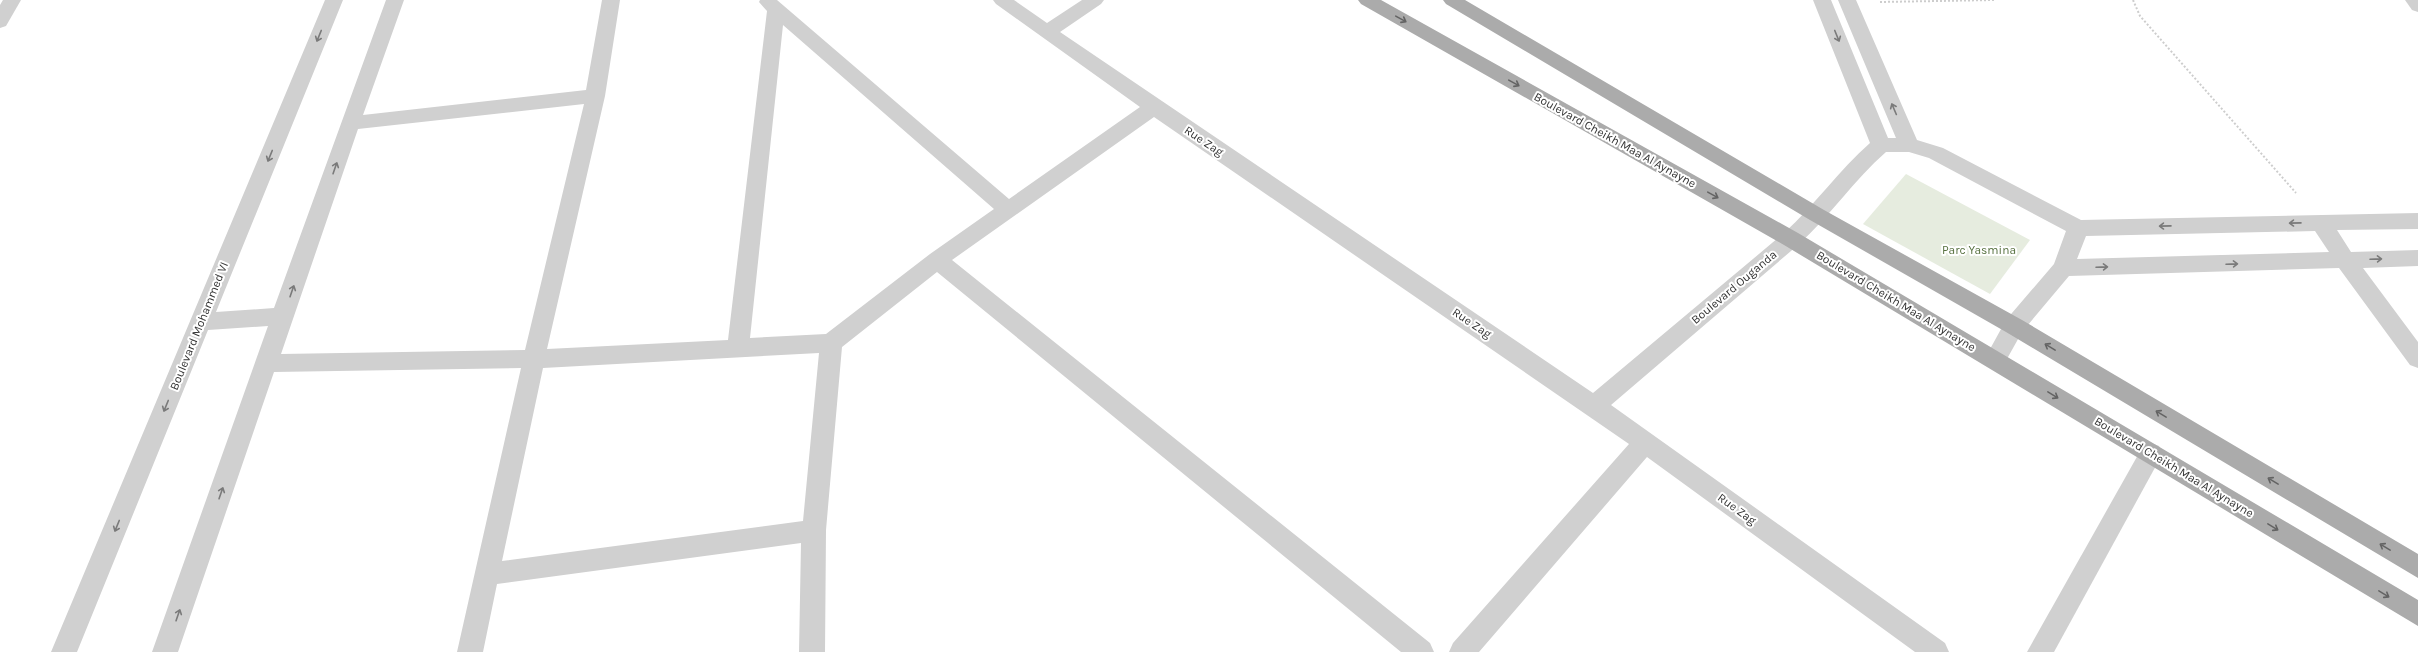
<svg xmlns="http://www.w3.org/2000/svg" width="2418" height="652" viewBox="0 0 2418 652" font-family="Karla,sans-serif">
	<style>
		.green { fill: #e6ecdf }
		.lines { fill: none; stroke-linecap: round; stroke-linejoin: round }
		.path { stroke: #cdcdcd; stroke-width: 2; stroke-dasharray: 2 2; stroke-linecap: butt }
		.minor { fill: #d0d0d0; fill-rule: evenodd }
		.major { fill: #ababab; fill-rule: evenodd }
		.oneway { stroke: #636363 }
		.oneway2 { stroke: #7a7a7a }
		.labels { text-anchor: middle; stroke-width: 4; stroke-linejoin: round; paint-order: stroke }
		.street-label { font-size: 12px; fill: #333; stroke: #fff }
		.park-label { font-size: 12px; fill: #56703f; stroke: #fff }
	</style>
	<rect width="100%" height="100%" fill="#fff"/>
	<path class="green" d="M1906 174 2030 240 1990 294 1863 224Z"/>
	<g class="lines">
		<g class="path">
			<path d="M2133 0 2140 16 2296 193"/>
			<path d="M1880 2 1995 0"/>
		</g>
		<g class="minor">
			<path d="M3 0H21L6 26 0 28V5Z"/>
			<path d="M325 0H343L216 312 274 308 386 0H404L363 115 586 90 602 0H620L605 96 547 349 728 340 767 11 759 2 760 0H777L1009 199 1140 107 996 4 993 0H1014L1047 23 1082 0H1104L1101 4 1060 32 1593 393 1784 233C1815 205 1839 170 1870 143L1813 0H1831L1888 138H1896L1838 0H1856L1917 140 1943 148 2081 220 2418 213V229L2337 230 2351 252 2418 250V266L2363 268 2418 342V368L2410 365 2339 268 2069 276 2022 332 2003 366 1995 369 1987 366 1984 360 2006 320 2054 264 2066 231 1929 158 1909 152H1886C1854 180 1830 216 1798 245L1611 405 1945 643 1949 652H1915L1647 457 1479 652H1449L1453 643 1629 444 1154 117 952 260 1430 643 1434 652H1401L937 272 842 347 826 530 825 652H799L801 543 497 584 483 652H457L521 368 274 372 178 652H152L268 326 208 330 77 652H51ZM783 25 994 209 930 254 826 334 750 338ZM584 104 525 350 281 354 358 129ZM2315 231 2329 252 2077 259 2086 236ZM819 353 803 521 502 561 543 368Z"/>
			<path d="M2405 0H2418V12L2412 10Z"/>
			<path d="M2151 443 2159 446 2163 453 2054 652H2027L2143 446Z"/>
		</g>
		<g class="major">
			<path d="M1358 0H1381L1798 233 2418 600V626L1784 245 1361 4Z"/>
			<path d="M1443 0H1465L1824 210 2022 320 2418 554V578L2006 332 1810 220 1446 4Z"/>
		</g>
	</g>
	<defs><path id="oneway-shaft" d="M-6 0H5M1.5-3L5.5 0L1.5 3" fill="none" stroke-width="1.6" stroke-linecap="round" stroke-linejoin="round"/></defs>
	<g class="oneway">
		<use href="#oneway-shaft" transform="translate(1401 19) rotate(29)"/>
		<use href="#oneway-shaft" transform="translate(1514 83) rotate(29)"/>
		<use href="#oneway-shaft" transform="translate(1713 195) rotate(29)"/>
		<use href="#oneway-shaft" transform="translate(2050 347) rotate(-149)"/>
		<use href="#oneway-shaft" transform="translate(2053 395) rotate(31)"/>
		<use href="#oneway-shaft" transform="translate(2161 414) rotate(-149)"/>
		<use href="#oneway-shaft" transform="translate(2273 481) rotate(-149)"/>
		<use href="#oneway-shaft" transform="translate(2273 527) rotate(31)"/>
		<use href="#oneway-shaft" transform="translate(2385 547) rotate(-149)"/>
		<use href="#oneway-shaft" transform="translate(2384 594) rotate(31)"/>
	</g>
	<g class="oneway2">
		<use href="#oneway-shaft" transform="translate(319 36) rotate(112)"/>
		<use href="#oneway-shaft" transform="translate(1837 36) rotate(68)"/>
		<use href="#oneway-shaft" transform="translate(1894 109) rotate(-113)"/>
		<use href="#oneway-shaft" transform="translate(270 156) rotate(112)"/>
		<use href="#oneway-shaft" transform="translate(335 168) rotate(-71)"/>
		<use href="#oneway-shaft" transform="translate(2295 223) rotate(179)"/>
		<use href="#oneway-shaft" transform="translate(2165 226) rotate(179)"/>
		<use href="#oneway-shaft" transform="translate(2376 259) rotate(-2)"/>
		<use href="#oneway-shaft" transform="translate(2232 264) rotate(-2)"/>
		<use href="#oneway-shaft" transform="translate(2102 267) rotate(-2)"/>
		<use href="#oneway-shaft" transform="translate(292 291) rotate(-71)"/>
		<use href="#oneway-shaft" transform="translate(166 406) rotate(112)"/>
		<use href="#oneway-shaft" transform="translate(221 493) rotate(-71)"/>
		<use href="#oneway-shaft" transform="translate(117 526) rotate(112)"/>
		<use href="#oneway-shaft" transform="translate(178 615) rotate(-71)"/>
	</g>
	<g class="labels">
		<g class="street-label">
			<text transform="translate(1615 140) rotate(29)" y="4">Boulevard Cheikh Maa Al Aynayne</text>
			<text transform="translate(1204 141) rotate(34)" y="4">Rue Zag</text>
			<text transform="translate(1734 287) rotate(-40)" y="4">Boulevard Ouganda</text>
			<text transform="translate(1896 301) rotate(31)" y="4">Boulevard Cheikh Maa Al Aynayne</text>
			<text transform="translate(1472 323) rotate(34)" y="4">Rue Zag</text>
			<text transform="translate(199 326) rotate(-68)" y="4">Boulevard Mohammed VI</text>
			<text transform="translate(2174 467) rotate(31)" y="4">Boulevard Cheikh Maa Al Aynayne</text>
			<text transform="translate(1737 509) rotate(36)" y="4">Rue Zag</text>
		</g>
		<g class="park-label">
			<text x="1979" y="254">Parc Yasmina</text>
		</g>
	</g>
</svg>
